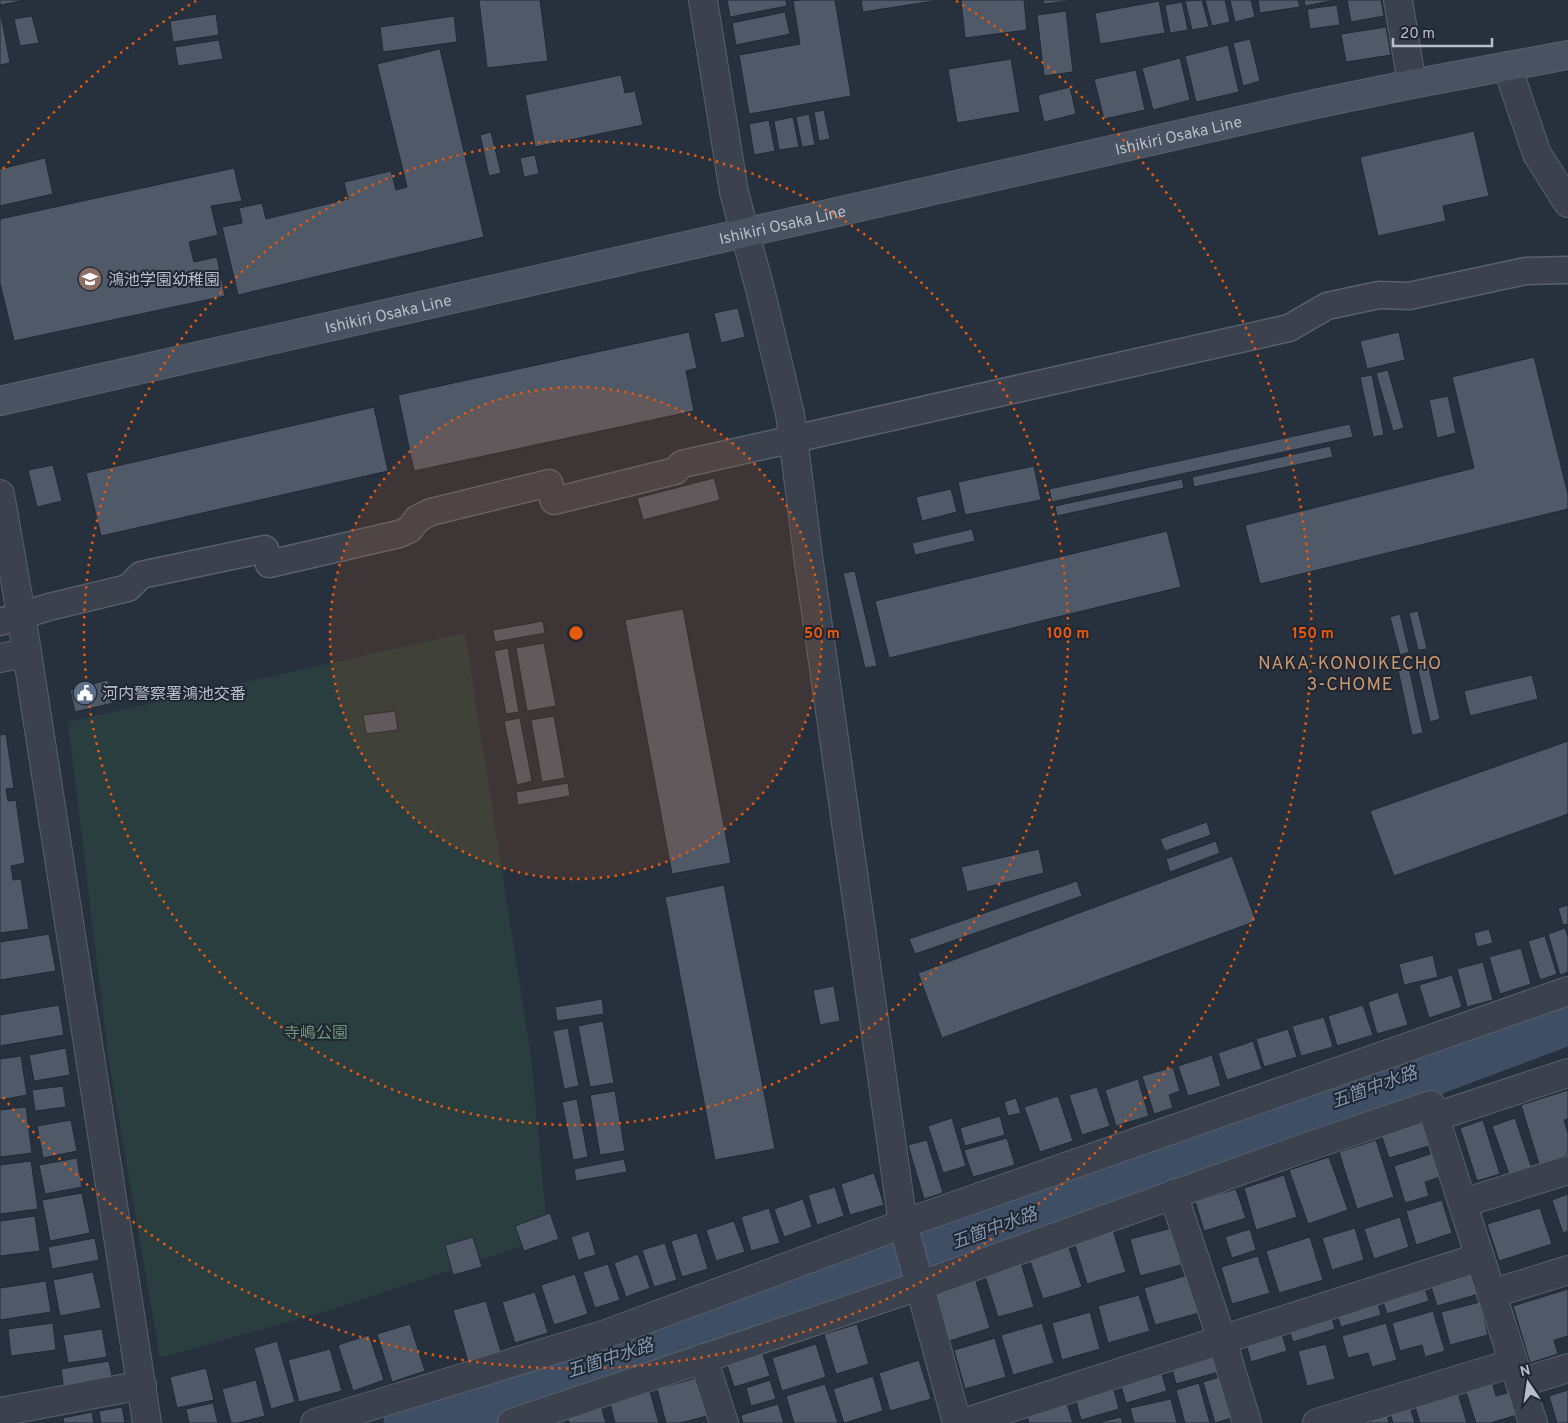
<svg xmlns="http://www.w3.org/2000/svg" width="1568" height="1423" viewBox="0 0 1568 1423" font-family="Overpass,'Noto Sans JP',sans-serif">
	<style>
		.green { fill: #2a3e40 }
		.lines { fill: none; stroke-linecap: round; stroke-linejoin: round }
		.river { stroke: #3e4e65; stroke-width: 59 }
		.building { fill: #505968; stroke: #222935 }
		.pedestrian-casing { stroke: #59606b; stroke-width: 29 }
		.minor-casing { stroke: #59606b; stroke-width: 30 }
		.tertiary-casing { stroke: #59606b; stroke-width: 30 }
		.secondary-casing { stroke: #59606b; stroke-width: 30 }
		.pedestrian { stroke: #3b424e; stroke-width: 26 }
		.minor { stroke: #3b424e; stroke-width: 28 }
		.tertiary { stroke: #3b424e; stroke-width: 28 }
		.secondary { stroke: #495260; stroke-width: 28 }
		.ring { fill: none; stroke: #e8590c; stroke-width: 2.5; stroke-dasharray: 2.5 5 }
		.labels { text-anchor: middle; stroke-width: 4; stroke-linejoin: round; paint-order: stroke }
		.street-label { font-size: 16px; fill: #b7bec8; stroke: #202733 }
		.poi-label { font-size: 16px; fill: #b7bec8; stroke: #202733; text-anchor: start }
		.park-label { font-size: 16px; fill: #709779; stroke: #202733 }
		.neighbourhood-label { font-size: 18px; letter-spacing: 1px; fill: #cd986d; stroke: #202733 }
		.water-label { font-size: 18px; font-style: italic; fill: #8194ad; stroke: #202733 }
		.centre { fill: #e8590c; stroke: #202733; stroke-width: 2.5 }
		.ring-label { font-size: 15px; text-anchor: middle; font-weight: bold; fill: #e8590c; stroke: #202733; stroke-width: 4; stroke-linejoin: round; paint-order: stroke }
	</style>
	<rect width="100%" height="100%" fill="#27303d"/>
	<path class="green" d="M465 633 531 1057 548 1238 334 1309 160 1358 109 1062 68 722Z"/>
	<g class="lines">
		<path class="river" d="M413 1423C591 1367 769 1310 945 1246 1153 1171 1361 1093 1568 1015"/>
	</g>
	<g class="building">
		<path d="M0 0H26L0 5Z"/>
		<path d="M479 0H540L548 61 487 68Z"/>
		<path d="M727 0H786L787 6 730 17Z"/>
		<path d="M800 0H835L851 96 749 114 739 55 800 44 793 1Z"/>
		<path d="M861 0H933L934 1 863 12Z"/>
		<path d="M961 0H1024L1027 30 965 38Z"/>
		<path d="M1043 0H1077L1044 4Z"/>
		<path d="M1202 0 1209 27 1192 30 1185 1Z"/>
		<path d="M1205 0H1225L1230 22 1212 26Z"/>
		<path d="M1230 0H1251L1255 17 1235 22Z"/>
		<path d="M1258 0H1298L1300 7 1260 13Z"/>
		<path d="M1304 0H1335L1305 6Z"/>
		<path d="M1347 0H1381L1384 16 1351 22Z"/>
		<path d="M1159 1 1165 33 1100 44 1095 13Z"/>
		<path d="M1182 2 1188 30 1170 33 1165 5Z"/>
		<path d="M1337 5 1340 25 1310 29 1307 9Z"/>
		<path d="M1066 11 1073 72 1044 76 1037 15Z"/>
		<path d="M785 12 790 34 736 45 732 23Z"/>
		<path d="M216 14 219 35 173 42 170 21Z"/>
		<path d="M1 15 10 63 0 65V16Z"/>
		<path d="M32 16 39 43 20 46 14 19Z"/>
		<path d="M454 16 457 42 383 52 380 27Z"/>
		<path d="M1386 27 1391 55 1346 62 1341 34Z"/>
		<path d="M1250 39 1260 81 1243 86 1233 43Z"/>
		<path d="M219 40 223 59 178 66 175 47Z"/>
		<path d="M1228 45 1239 92 1196 102 1185 56Z"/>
		<path d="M440 49 484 237 238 295 222 227 242 223 239 208 262 203 266 219 348 199 344 182 391 171 396 190 407 187 377 64Z"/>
		<path d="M1180 58 1190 100 1153 110 1142 68Z"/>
		<path d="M1011 59 1020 112 957 123 948 69Z"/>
		<path d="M1136 70 1145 110 1104 119 1094 79Z"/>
		<path d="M621 75 625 93 635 91 643 125 535 147 525 95Z"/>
		<path d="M1070 87 1076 114 1044 122 1038 95Z"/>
		<path d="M824 110 830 139 819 141 814 112Z"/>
		<path d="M809 114 815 145 802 147 796 117Z"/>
		<path d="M793 117 799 147 779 150 774 121Z"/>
		<path d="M769 120 775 151 754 155 749 124Z"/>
		<path d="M1474 131 1489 196 1443 206 1446 221 1378 236 1360 157Z"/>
		<path d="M491 132 501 173 489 176 480 135Z"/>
		<path d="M535 155 539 174 524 177 520 158Z"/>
		<path d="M45 158 53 194 0 206V169Z"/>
		<path d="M234 168 242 201 211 206 218 235 189 242 194 262 217 257 225 296 14 341 0 283V219Z"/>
		<path d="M738 308 745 337 721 343 714 313Z"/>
		<path d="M689 332 697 368 686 371 694 411 414 471 398 395Z"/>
		<path d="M1399 332 1405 360 1367 369 1360 341Z"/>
		<path d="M1534 357 1568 494V509L1260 584 1245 525 1474 468 1452 377Z"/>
		<path d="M1388 370 1404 428 1393 431 1376 373Z"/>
		<path d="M1372 375 1384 435 1373 437 1360 377Z"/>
		<path d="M1448 396 1456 433 1437 438 1429 400Z"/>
		<path d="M374 407 388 471 101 536 86 473Z"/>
		<path d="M1350 424 1353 437 1052 502 1049 489Z"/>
		<path d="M1330 446 1333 457 1194 487 1192 477Z"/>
		<path d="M53 465 62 501 37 507 28 470Z"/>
		<path d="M1034 466 1041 500 965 515 958 482Z"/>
		<path d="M714 478 720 500 643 520 637 498Z"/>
		<path d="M1182 479 1184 488 1057 516 1055 506Z"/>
		<path d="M951 489 957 512 922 521 916 497Z"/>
		<path d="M972 529 975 541 915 555 912 543Z"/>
		<path d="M1167 531 1181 587 889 658 875 601Z"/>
		<path d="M855 571 877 666 865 668 843 573Z"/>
		<path d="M683 609 731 863 672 874 625 620Z"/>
		<path d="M1418 611 1427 649 1418 650 1409 613Z"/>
		<path d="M1400 614 1409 652 1400 655 1390 617Z"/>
		<path d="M543 621 545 633 495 642 493 630Z"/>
		<path d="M544 643 556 706 527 711 516 648Z"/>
		<path d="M508 648 519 712 506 714 494 651Z"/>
		<path d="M1427 658 1440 719 1430 722 1416 661Z"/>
		<path d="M1408 663 1423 733 1412 735 1397 665Z"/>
		<path d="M1532 675 1538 699 1470 716 1464 691Z"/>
		<path d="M108 680 113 703 75 712 70 690Z"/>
		<path d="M395 711 398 730 366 734 363 715Z"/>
		<path d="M554 716 565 778 542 782 531 720Z"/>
		<path d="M520 718 532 781 517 785 504 721Z"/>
		<path d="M6 734 14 788 6 789 8 801 16 800 25 863 11 866 13 880 21 879 29 929 0 933V735Z"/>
		<path d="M1568 741V814L1394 876 1370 811Z"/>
		<path d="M568 783 570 796 518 805 516 792Z"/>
		<path d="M1207 822 1211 835 1165 851 1160 839Z"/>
		<path d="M1216 841 1220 853 1170 872 1166 859Z"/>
		<path d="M1039 849 1044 873 967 892 961 867Z"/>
		<path d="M1232 856 1256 921 942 1038 918 973Z"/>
		<path d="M1077 881 1082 896 915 954 909 939Z"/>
		<path d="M724 885 775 1149 715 1160 665 897Z"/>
		<path d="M1568 905V924L1563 925 1558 908Z"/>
		<path d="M1565 928 1568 937V972L1560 975 1548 934Z"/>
		<path d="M1489 929 1493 943 1477 947 1474 933Z"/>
		<path d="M49 934 56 971 0 980V942Z"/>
		<path d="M1545 936 1557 974 1540 980 1528 941Z"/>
		<path d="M1521 948 1531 984 1500 994 1489 957Z"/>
		<path d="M1433 955 1438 977 1404 985 1399 964Z"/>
		<path d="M1483 962 1493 1000 1467 1007 1457 969Z"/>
		<path d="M1452 975 1462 1007 1429 1018 1419 985Z"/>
		<path d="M834 986 840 1021 820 1025 813 990Z"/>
		<path d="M1398 992 1408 1025 1377 1034 1368 1002Z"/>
		<path d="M602 999 604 1014 557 1021 555 1007Z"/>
		<path d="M59 1005 64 1035 0 1046V1015Z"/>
		<path d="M1363 1005 1373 1035 1337 1046 1328 1016Z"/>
		<path d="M1324 1017 1333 1047 1301 1056 1292 1026Z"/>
		<path d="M603 1021 614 1083 590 1087 578 1026Z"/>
		<path d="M568 1028 579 1086 564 1089 553 1031Z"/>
		<path d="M1288 1029 1297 1057 1264 1067 1256 1039Z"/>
		<path d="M1253 1041 1262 1069 1227 1080 1218 1053Z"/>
		<path d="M66 1048 70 1075 34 1081 29 1055Z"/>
		<path d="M1212 1055 1221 1086 1188 1096 1178 1066Z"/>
		<path d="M21 1056 27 1095 0 1100V1059Z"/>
		<path d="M1173 1067 1180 1091 1169 1095 1173 1108 1154 1114 1142 1076Z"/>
		<path d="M1138 1079 1149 1116 1116 1126 1105 1090Z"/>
		<path d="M63 1086 66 1107 35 1111 32 1090Z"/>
		<path d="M1097 1087 1110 1126 1082 1135 1069 1095Z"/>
		<path d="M1568 1090V1119L1564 1120 1568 1133V1155L1539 1164 1521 1105Z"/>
		<path d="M615 1091 625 1151 600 1155 590 1095Z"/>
		<path d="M1058 1096 1073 1141 1040 1152 1024 1107Z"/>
		<path d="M1016 1098 1021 1113 1008 1116 1004 1102Z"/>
		<path d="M577 1099 588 1157 573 1160 562 1102Z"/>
		<path d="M26 1107 32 1153 0 1157V1110Z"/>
		<path d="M1000 1116 1005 1135 965 1146 960 1128Z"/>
		<path d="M952 1118 966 1166 943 1173 928 1126Z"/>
		<path d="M1423 1118 1432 1145 1389 1158 1380 1131Z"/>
		<path d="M1515 1118 1532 1169 1510 1177 1492 1126Z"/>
		<path d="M71 1120 77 1151 43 1158 37 1126Z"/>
		<path d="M1483 1120 1500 1174 1477 1181 1460 1128Z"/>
		<path d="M1007 1138 1015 1165 973 1177 964 1150Z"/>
		<path d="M927 1140 943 1193 924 1199 908 1145Z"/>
		<path d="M1376 1140 1394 1197 1357 1209 1339 1152Z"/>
		<path d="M1433 1153 1440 1177 1425 1182 1429 1196 1405 1203 1394 1166Z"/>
		<path d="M1329 1157 1348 1210 1308 1224 1289 1170Z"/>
		<path d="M77 1158 82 1187 45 1194 39 1165Z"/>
		<path d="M624 1159 627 1172 576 1181 574 1169Z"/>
		<path d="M31 1161 38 1209 0 1214V1165Z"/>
		<path d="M874 1173 884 1205 850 1215 841 1184Z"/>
		<path d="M1284 1175 1297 1217 1256 1230 1244 1188Z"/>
		<path d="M835 1187 844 1216 817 1225 808 1195Z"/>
		<path d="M1236 1189 1246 1218 1204 1231 1195 1201Z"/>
		<path d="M82 1193 90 1233 50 1241 42 1200Z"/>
		<path d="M1568 1194V1231L1563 1233 1552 1200Z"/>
		<path d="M803 1199 812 1227 784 1237 774 1209Z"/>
		<path d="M1442 1200 1452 1233 1416 1245 1406 1211Z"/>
		<path d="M769 1208 780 1243 751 1251 741 1217Z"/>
		<path d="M1540 1208 1552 1244 1499 1261 1487 1224Z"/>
		<path d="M550 1213 559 1239 524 1251 515 1226Z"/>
		<path d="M35 1216 40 1251 0 1256V1221Z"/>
		<path d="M1400 1217 1409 1247 1374 1259 1364 1229Z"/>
		<path d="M734 1221 745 1252 716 1261 706 1230Z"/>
		<path d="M1112 1227 1126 1272 1087 1284 1073 1239Z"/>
		<path d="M1172 1228 1181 1265 1140 1276 1130 1239Z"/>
		<path d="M1355 1228 1364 1260 1332 1270 1322 1238Z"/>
		<path d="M1250 1229 1256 1250 1232 1258 1225 1237Z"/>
		<path d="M589 1231 596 1255 578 1260 571 1237Z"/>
		<path d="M697 1233 708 1269 682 1277 671 1241Z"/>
		<path d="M473 1237 482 1267 453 1275 445 1245Z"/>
		<path d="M1310 1237 1323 1280 1279 1293 1266 1251Z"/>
		<path d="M95 1238 99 1260 52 1269 48 1247Z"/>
		<path d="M1067 1242 1082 1287 1043 1299 1028 1255Z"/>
		<path d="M665 1243 677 1280 654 1287 642 1250Z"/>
		<path d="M638 1254 650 1288 626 1297 614 1263Z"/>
		<path d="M1258 1256 1270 1293 1232 1304 1221 1267Z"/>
		<path d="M1020 1259 1034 1307 998 1317 983 1270Z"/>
		<path d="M608 1264 620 1300 595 1308 583 1272Z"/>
		<path d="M1475 1267 1482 1293 1437 1306 1429 1280Z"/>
		<path d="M93 1272 101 1308 60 1316 53 1280Z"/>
		<path d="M575 1274 588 1314 554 1325 541 1285Z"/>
		<path d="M974 1275 990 1328 949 1341 933 1288Z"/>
		<path d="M1188 1275 1199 1313 1155 1325 1144 1288Z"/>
		<path d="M46 1281 51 1312 0 1320V1288Z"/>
		<path d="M1423 1282 1429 1301 1387 1314 1381 1295Z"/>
		<path d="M1568 1289V1336L1554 1340 1558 1354 1530 1363 1513 1306Z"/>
		<path d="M535 1292 548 1333 515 1343 502 1302Z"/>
		<path d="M1139 1295 1150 1331 1108 1343 1098 1306Z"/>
		<path d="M1376 1297 1381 1315 1341 1327 1335 1309Z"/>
		<path d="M486 1301 501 1352 468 1362 453 1310Z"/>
		<path d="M1480 1302 1488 1335 1450 1345 1441 1312Z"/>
		<path d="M1330 1311 1335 1329 1293 1342 1287 1324Z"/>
		<path d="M1433 1311 1445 1351 1425 1357 1422 1345 1400 1351 1392 1323Z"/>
		<path d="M1090 1312 1100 1349 1062 1360 1052 1323Z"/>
		<path d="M53 1323 56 1350 11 1356 8 1329Z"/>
		<path d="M1042 1323 1054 1363 1013 1375 1001 1335Z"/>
		<path d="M1386 1323 1397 1360 1372 1367 1368 1353 1348 1358 1342 1336Z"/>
		<path d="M410 1324 425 1371 392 1382 377 1334Z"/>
		<path d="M857 1324 869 1364 836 1374 824 1334Z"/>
		<path d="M1280 1327 1287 1351 1251 1362 1244 1337Z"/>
		<path d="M102 1329 107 1357 68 1363 63 1335Z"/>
		<path d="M369 1335 384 1380 353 1391 338 1345Z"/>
		<path d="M995 1338 1006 1377 965 1389 954 1350Z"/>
		<path d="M277 1341 295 1402 271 1409 254 1348Z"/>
		<path d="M816 1344 826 1377 782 1391 772 1358Z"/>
		<path d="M1326 1344 1335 1379 1307 1386 1298 1351Z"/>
		<path d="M761 1348 770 1376 734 1387 725 1359Z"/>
		<path d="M330 1349 342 1391 299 1402 288 1360Z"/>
		<path d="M1216 1349 1222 1371 1176 1384 1170 1362Z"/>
		<path d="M919 1360 931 1399 890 1411 879 1373Z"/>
		<path d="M109 1361 113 1382 64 1390 61 1369Z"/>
		<path d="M206 1368 214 1400 177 1408 170 1377Z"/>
		<path d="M1160 1368 1167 1391 1126 1403 1119 1379Z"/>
		<path d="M873 1376 883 1411 844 1423 833 1389Z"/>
		<path d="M1223 1376 1235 1417 1215 1423 1203 1382Z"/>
		<path d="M696 1378 707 1416 680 1423H666L657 1389Z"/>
		<path d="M256 1380 265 1416 238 1423H231L222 1389Z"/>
		<path d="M770 1380 776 1399 751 1406 746 1388Z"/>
		<path d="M1492 1382 1496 1396 1510 1392 1517 1415 1490 1423H1476L1465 1389Z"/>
		<path d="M1112 1383 1119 1409 1081 1420 1074 1394Z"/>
		<path d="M1199 1383 1210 1423H1185L1176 1390Z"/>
		<path d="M825 1384 838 1423H794L786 1396Z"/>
		<path d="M1457 1390 1467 1423H1420L1414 1403Z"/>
		<path d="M1568 1390V1423H1557L1549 1396Z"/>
		<path d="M650 1392 659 1423H615L610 1403Z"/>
		<path d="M1171 1399 1177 1423H1134L1130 1408Z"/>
		<path d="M1066 1401 1073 1423H1029L1026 1413Z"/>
		<path d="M213 1403 218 1423H189L186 1409Z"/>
		<path d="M778 1404 784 1423H743L741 1415Z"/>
		<path d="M1409 1404 1415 1423H1393L1389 1410Z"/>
		<path d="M601 1406 606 1423H569L567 1417Z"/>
		<path d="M122 1407 125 1423H101L99 1411Z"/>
		<path d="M1386 1411 1389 1423H1371L1369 1416Z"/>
		<path d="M92 1412 94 1423H64L63 1418Z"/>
		<path d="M1121 1417 1123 1423H1097Z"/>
	</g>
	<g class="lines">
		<g class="pedestrian-casing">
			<path id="pedestrian" d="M0 622 49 607 128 588 141 575 265 549 269 564 399 534 410 529 417 519 431 512 549 483 554 501 675 471 682 464 1289 328 1327 306 1379 295 1409 296 1526 271 1568 270"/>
		</g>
		<g class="minor-casing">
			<g id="minor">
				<path d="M703 0 734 192 760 289 790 414 809 563 903 1224 957 1423"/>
				<path d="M1398 0 1412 84"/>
				<path d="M1507 66 1537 154 1568 203"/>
				<path d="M0 658 27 653"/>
				<path d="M1435 1117 1568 1073"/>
				<path d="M1173 1194 1222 1340 1247 1423"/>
				<path d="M1463 1203 1568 1170"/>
				<path d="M1491 1294 1568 1270"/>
				<path d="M703 1358 724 1423"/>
				<path d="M1520 1383 1568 1368"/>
				<path d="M0 1412 142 1385"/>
				<path d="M315 1423 606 1334 903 1224 1568 991"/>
				<path d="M512 1423 919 1286 1301 1149 1431 1105 1533 1423"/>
				<path d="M963 1423 1480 1257"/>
				<path d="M1317 1423 1513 1363"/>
			</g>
		</g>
		<g class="tertiary-casing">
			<path id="tertiary" d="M0 494 21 614 147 1423"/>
		</g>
		<g class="secondary-casing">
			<g id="secondary">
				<path id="s1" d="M0 401 1315 104 1412 84 1568 55"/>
			</g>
		</g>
		<use href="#pedestrian" class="pedestrian"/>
		<use href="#minor" class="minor"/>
		<use href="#tertiary" class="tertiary"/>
		<use href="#secondary" class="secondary"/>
	</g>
	<circle cx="576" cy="633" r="246" fill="#e8590c" fill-opacity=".12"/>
	<g class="ring">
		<circle cx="576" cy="633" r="246"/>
		<circle cx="576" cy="633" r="492"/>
		<path d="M3 169A737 737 0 0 1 196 1M956 1A737 737 0 1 1 3 1097"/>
	</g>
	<defs>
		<g id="school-disc" transform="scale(1.25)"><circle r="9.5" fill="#8d6e63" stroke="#202733"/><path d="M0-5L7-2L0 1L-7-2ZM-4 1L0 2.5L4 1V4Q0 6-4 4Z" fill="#fff"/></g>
		<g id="civic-disc" transform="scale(1.25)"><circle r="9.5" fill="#5c6f8a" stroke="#202733"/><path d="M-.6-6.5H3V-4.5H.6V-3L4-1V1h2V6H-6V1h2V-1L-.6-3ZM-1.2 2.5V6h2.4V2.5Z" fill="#fff"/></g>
	</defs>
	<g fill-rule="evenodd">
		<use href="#school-disc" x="90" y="279"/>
		<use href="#civic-disc" x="85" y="693"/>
	</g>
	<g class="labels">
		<g class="street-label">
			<text dy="6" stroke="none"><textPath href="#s1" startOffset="1208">Ishikiri Osaka Line</textPath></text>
			<text dy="6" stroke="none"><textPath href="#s1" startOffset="802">Ishikiri Osaka Line</textPath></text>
			<text dy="6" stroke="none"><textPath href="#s1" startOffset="398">Ishikiri Osaka Line</textPath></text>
		</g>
		<g class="poi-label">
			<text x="108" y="285">鴻池学園幼稚園</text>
			<text x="102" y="699">河内警察署鴻池交番</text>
		</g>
		<g class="park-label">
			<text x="316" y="1038">寺嶋公園</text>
		</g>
		<g class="neighbourhood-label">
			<text x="1350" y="669">NAKA-KONOIKECHO<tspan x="1350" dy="21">3-CHOME</tspan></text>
		</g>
		<g class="water-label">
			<text transform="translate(1374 1087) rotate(-20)" y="6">五箇中水路</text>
			<text transform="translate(994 1228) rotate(-20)" y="6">五箇中水路</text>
			<text transform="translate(610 1358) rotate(-18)" y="6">五箇中水路</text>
		</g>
	</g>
	<circle cx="576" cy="633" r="8" class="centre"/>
	<g class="ring-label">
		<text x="822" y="638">50 m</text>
		<text x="1068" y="638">100 m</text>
		<text x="1313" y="638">150 m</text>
	</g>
	<g transform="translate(1528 1383) rotate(347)" stroke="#202733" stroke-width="4" paint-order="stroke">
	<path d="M0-4L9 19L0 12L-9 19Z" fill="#b7bec8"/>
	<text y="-8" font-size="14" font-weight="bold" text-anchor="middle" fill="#b7bec8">N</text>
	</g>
	<path d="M1393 38v8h99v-8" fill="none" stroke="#b7bec8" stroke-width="2.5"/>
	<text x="1400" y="38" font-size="15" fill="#b7bec8" stroke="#202733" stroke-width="4" paint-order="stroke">20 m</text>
</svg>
